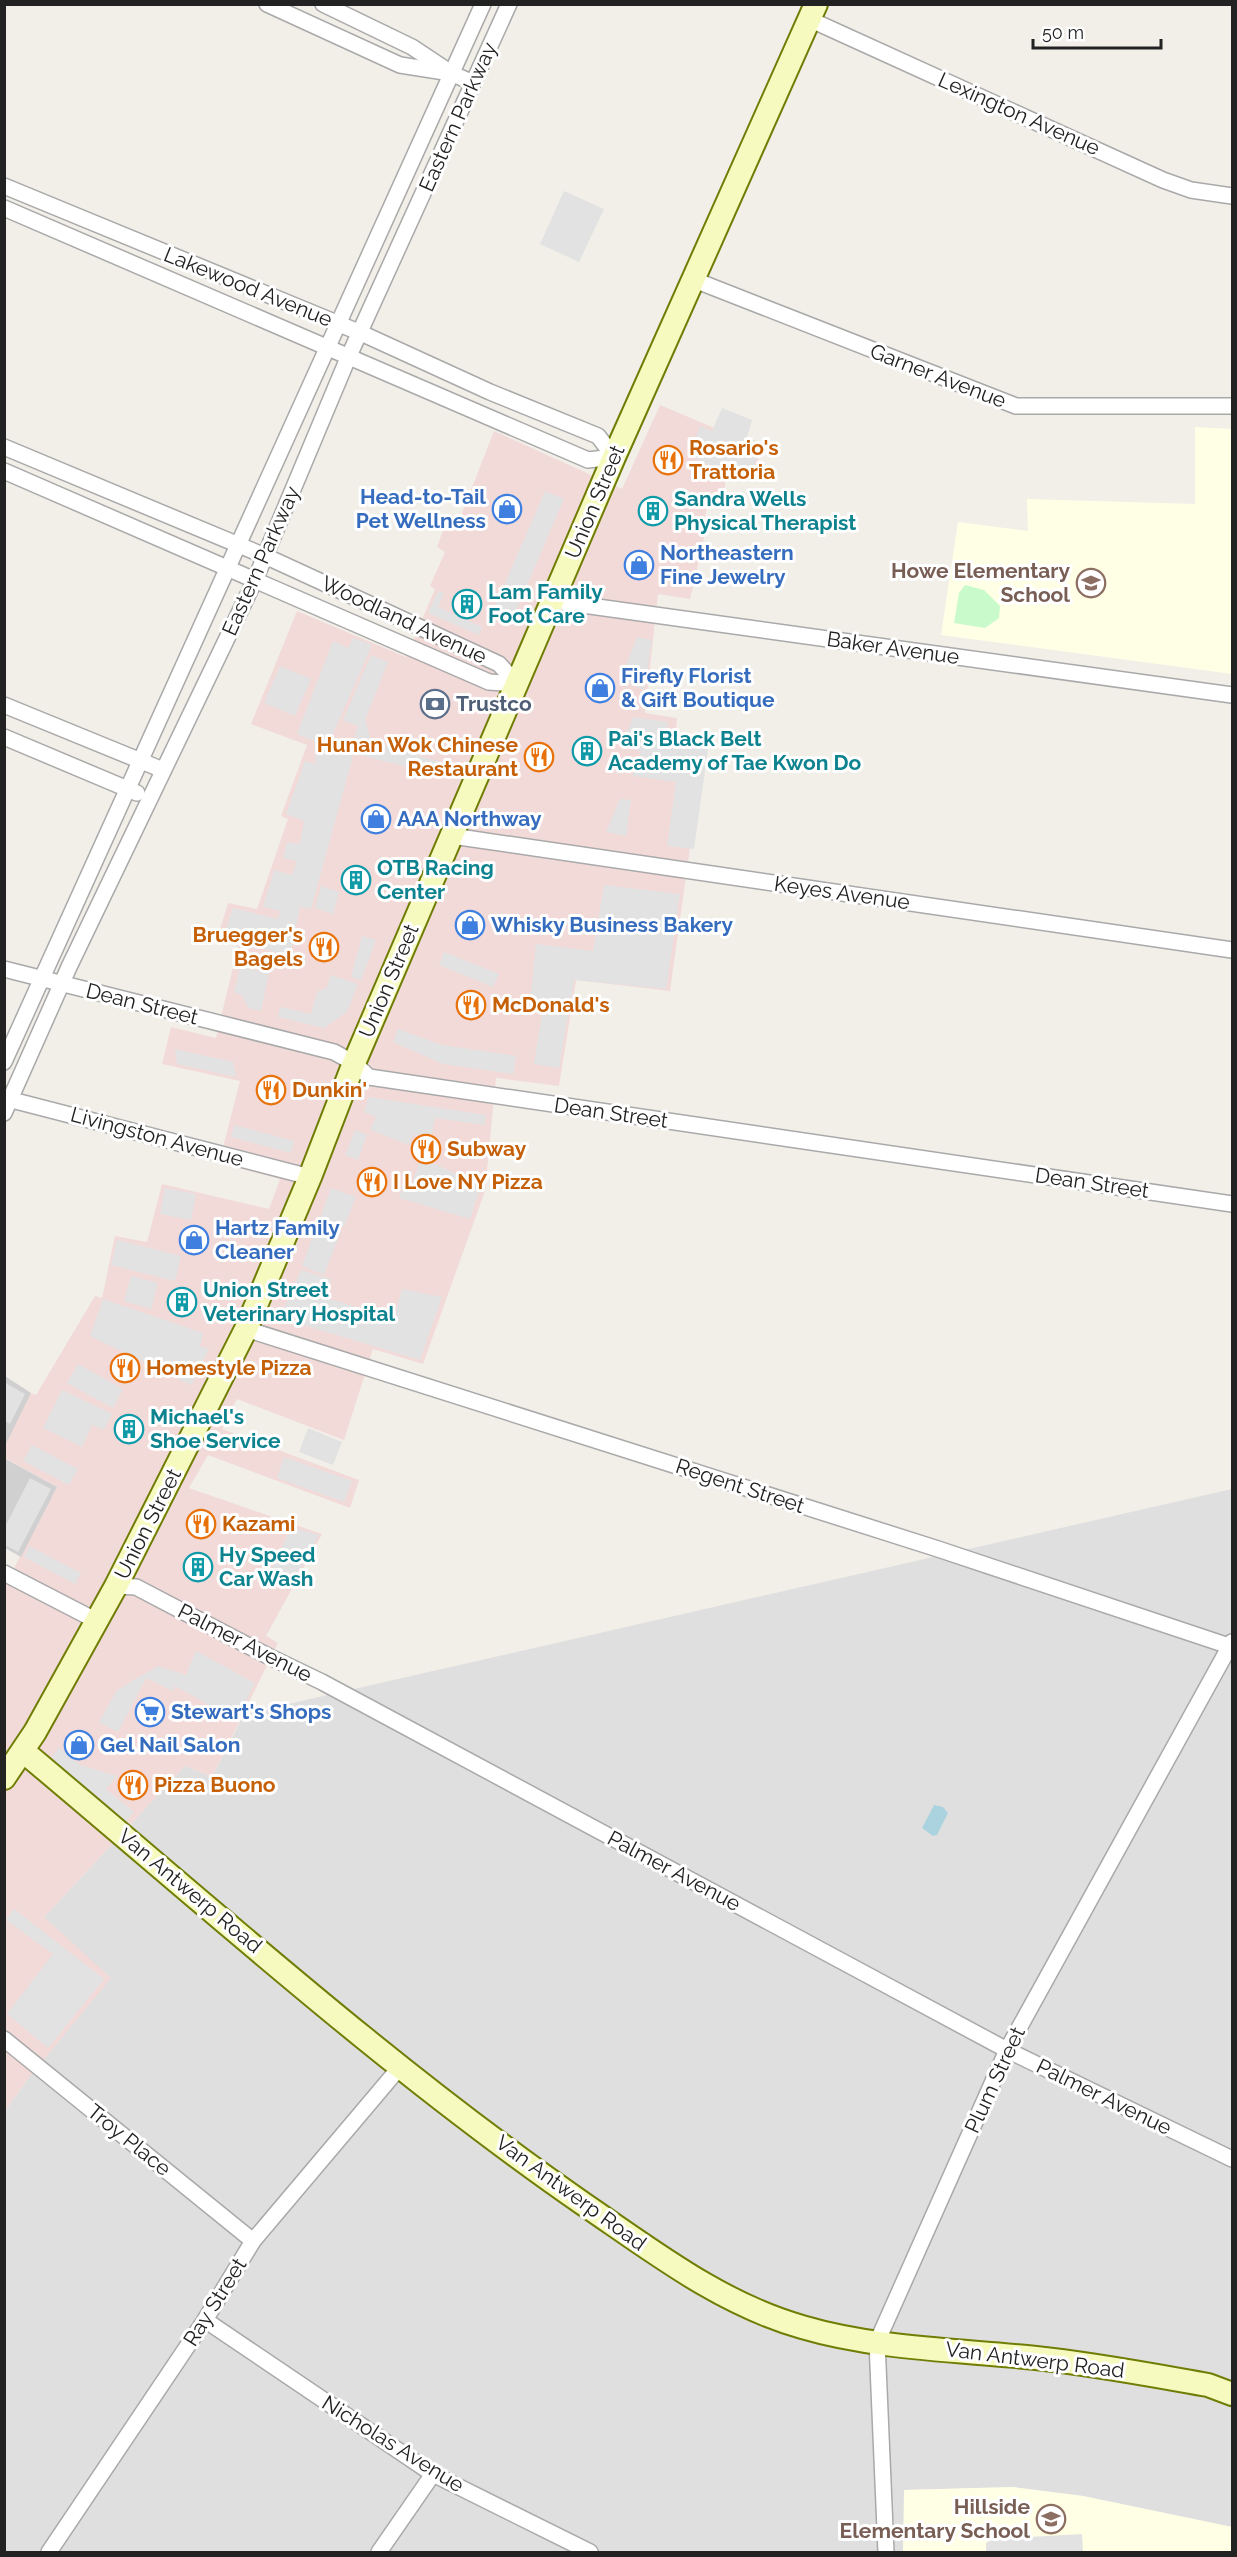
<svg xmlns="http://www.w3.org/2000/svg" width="1237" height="2557" viewBox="0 0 1237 2557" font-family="Raleway,sans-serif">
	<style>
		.residential { fill: #e0dfdf }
		.commercial { fill: #f2dad9 }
		.education { fill: #ffffe5 }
		.religious { fill: #d0d0d0 }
		.park { fill: #c8facc }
		.parking { fill: #e2e2e2 }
		.water { fill: #aad3df }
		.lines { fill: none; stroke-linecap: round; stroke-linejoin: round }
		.street-casing { stroke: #a9a9a9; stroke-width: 18 }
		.secondary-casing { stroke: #707d05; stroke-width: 26 }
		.street { stroke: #fff; stroke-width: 15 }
		.secondary { stroke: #f7fabf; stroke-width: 22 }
		.labels { text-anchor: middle; stroke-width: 6; stroke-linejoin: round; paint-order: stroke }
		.street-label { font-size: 21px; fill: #222; stroke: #fff }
		.food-label { font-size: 21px; font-weight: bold; fill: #c56008; stroke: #fff; text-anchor: start }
		.shop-label { font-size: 21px; font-weight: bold; fill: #366cbe; stroke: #fff; text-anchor: start }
		.culture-label { font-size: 21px; font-weight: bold; fill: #0d838f; stroke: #fff; text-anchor: start }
		.education-label { font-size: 21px; font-weight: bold; fill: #785e54; stroke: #fff; text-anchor: end }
		.service-label { font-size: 21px; font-weight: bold; fill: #4e5e75; stroke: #fff; text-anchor: start }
	</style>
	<rect width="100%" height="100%" fill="#f2efe9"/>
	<path class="residential" d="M1232 1489V2527L1083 2496 1013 2487 905 2490 903 2552H5V2111L27 2080 44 1917 185 1766 212 1777 244 1714Z"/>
	<path class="commercial" d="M660 405 762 448 750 481 727 473 722 503 708 501 704 523 707 525 690 599 658 594 645 713 677 718 675 744 704 748 670 991 576 980 559 1086 496 1078 485 1191 423 1364 373 1349 344 1440 237 1399 222 1429 359 1480 350 1508 208 1455 189 1488 322 1534 266 1636 278 1643 212 1777 185 1766 44 1917 111 1978 27 2080 5 2111V1585L57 1487 5 1458 4 1446 31 1393 36 1395 95 1296 102 1298 115 1236 147 1242 162 1184 269 1209 280 1179 219 1163 240 1081 162 1064 171 1027 216 1038 238 946 217 939 228 903 257 909 288 819 281 816 307 745 251 724 297 611 406 657 435 589 430 586 445 552 437 547 449 514 460 518 494 431 622 489Z"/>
	<g class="education">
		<path d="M1195 427 1232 429V674L941 635 958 522 1028 531 1027 499 1195 504Z"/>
		<path d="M1013 2487 1083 2496 1232 2527V2552H903L904 2490Z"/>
	</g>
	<g class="religious">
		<path d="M5 1376 31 1393 5 1446Z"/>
		<path d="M4 1458 57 1487 21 1557 5 1548Z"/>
	</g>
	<path class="park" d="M965 585 984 590 1000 606 999 618 985 628 954 623 959 593Z"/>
	<g class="parking">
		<path d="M564 191 604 209 579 262 540 244Z"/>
		<path d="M722 408 752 420 747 437 764 444 748 477 716 468 689 456 700 426 712 431Z"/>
		<path d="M545 491 564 499 513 618 494 609Z"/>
		<path d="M438 591 444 593 438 607 482 627 479 635 428 613Z"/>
		<path d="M637 637 652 640 644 690 620 680Z"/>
		<path d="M353 638 372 645 332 736 340 753 353 756 311 909 300 907 290 956 223 938 233 908 278 919 280 911 263 907 274 870 292 875 297 861 283 858 287 842 300 844 304 821 286 814 305 761 316 764 314 741 297 734 333 641 348 648Z"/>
		<path d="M371 655 388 662 365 720 371 741 450 765 446 777 356 754 358 740 354 738 358 726 343 720Z"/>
		<path d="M280 666 311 679 295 716 264 703Z"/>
		<path d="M633 717 668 722 666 744 708 749 694 849 667 846 676 782 632 776 641 752 622 744Z"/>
		<path d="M620 799 631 800 626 836 606 832Z"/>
		<path d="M604 885 680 894 666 989 574 980 559 1068 534 1064 543 1007 530 1004 536 944 593 951Z"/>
		<path d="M321 886 339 892 333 914 315 908Z"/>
		<path d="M362 936 376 940 361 980 351 977Z"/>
		<path d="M444 952 499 974 493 987 439 965Z"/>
		<path d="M240 967 269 973 261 1011 248 1008 242 995 234 993Z"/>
		<path d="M331 975 358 984 347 1012 324 1028 278 1017 280 1007 311 1014 317 992 327 987Z"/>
		<path d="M398 1029 442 1045 516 1056 513 1074 443 1064 393 1042Z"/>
		<path d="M175 1049 233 1062 236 1077 177 1064Z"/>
		<path d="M369 1097 486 1115 485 1125 435 1118 431 1138 413 1135 409 1145 370 1130 376 1117 364 1112Z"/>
		<path d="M234 1125 294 1141 291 1153 231 1137Z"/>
		<path d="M355 1130 367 1135 358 1160 345 1155Z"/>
		<path d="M421 1158 481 1185 470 1219 399 1198 404 1182 412 1184Z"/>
		<path d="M165 1188 196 1194 191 1220 160 1214Z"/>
		<path d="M331 1188 356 1197 344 1227 320 1218Z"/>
		<path d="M318 1222 341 1231 324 1275 302 1266Z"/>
		<path d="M117 1240 181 1256 175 1281 111 1265Z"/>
		<path d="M301 1270 331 1279 326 1298 394 1318 402 1289 442 1297 420 1360 290 1321 284 1308Z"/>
		<path d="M131 1276 158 1283 151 1309 124 1301Z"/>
		<path d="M103 1299 203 1333 200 1346 209 1349 191 1385 90 1336Z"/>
		<path d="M78 1364 123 1389 113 1408 67 1383Z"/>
		<path d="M4 1382 25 1394 10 1424 5 1421Z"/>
		<path d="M62 1390 112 1414 104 1430 92 1425 82 1447 43 1428Z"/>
		<path d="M308 1428 342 1442 333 1465 299 1452Z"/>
		<path d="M32 1445 78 1469 69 1485 23 1461Z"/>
		<path d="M284 1457 352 1481 344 1502 277 1478Z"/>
		<path d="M30 1478 51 1489 18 1552 5 1545V1527Z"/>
		<path d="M291 1527 319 1535 294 1580 271 1572Z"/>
		<path d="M29 1546 81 1573 75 1584 24 1557Z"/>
		<path d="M196 1651 255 1683 236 1720 175 1686 173 1691 146 1678 118 1732 99 1722 117 1690 158 1666 186 1675Z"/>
		<path d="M59 1747 80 1765 117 1776 106 1789 134 1812 123 1825 48 1763Z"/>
		<path d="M14 1909 104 1979 48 2048 7 2014 53 1954 6 1920Z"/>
		<path d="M1082 2534 1083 2552H986V2543L992 2539Z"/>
	</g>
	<path class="water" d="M934 1805 943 1807 948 1813 937 1835 933 1836 922 1828Z"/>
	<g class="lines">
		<g class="street-casing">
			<g id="street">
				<path d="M267 4 400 65 451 73"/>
				<path d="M323 4 412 47 451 73 473 83"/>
				<path d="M809 19 1163 180 1191 190 1232 196"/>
				<path d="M4 186 361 333 490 392 598 436 614 457"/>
				<path d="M4 208 588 460 614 457"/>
				<path d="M692 279 1016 406H1232"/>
				<path d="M4 447 265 556 376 607 499 664 517 684"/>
				<path d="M4 471 489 682 517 684"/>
				<path d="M554 601 1232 695"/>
				<path d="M4 705 163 770"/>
				<path d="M4 737 137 793"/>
				<path d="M452 836 1232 950"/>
				<path d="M4 969 334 1052 354 1063 369 1077 1232 1204"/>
				<path d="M4 1062 483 4"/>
				<path d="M4 1098 310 1177"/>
				<path d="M4 1113 69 967 255 580 348 358 509 4"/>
				<path d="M246 1329 938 1549 1232 1647"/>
				<path d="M4 1573 95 1620"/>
				<path d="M116 1586 136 1587 268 1656 322 1682 1007 2050 1232 2159"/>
				<path d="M4 2039 253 2241"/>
				<path d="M205 2320 433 2474 590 2552"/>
				<path d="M49 2552 205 2320 253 2241 400 2067"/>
				<path d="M379 2552 433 2474"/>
				<path d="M886 2552 877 2342 1007 2050 1232 1642"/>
			</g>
		</g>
		<g class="secondary-casing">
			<g id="secondary">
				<path d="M23 1751C207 1905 387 2068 585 2205 654 2252 721 2304 802 2327 876 2349 960 2350 1036 2358 1094 2364 1151 2375 1208 2385L1232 2394"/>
				<path d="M4 1778 35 1732 116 1586 246 1329 310 1177 354 1063 614 457 816 4"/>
			</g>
		</g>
		<use href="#street" class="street"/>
		<use href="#secondary" class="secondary"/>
	</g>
	<defs>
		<g id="restaurant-ring" transform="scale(1.5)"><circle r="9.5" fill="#fff" stroke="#e8710a" stroke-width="1.5"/><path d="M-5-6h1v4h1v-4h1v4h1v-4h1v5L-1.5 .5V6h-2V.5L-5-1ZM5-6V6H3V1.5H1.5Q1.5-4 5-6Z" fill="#e8710a"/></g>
		<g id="shop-ring" transform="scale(1.5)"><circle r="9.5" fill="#fff" stroke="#3f7fe0" stroke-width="1.5"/><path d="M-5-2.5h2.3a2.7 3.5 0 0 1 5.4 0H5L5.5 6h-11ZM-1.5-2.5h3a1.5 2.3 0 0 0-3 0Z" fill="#3f7fe0"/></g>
		<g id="building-ring" transform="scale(1.5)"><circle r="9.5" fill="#fff" stroke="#0f9aa8" stroke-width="1.5"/><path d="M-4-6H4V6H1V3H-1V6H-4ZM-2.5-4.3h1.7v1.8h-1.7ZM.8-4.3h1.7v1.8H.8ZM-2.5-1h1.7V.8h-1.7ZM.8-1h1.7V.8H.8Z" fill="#0f9aa8"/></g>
		<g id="school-ring" transform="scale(1.5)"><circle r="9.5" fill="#fff" stroke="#8d6e63" stroke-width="1.5"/><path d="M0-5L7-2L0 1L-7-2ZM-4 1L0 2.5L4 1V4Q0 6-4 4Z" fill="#8d6e63"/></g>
		<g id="bank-ring" transform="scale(1.5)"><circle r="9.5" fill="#fff" stroke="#5c6f8a" stroke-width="1.5"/><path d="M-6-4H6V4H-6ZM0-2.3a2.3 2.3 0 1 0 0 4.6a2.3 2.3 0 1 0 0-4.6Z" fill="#5c6f8a"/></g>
		<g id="supermarket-ring" transform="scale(1.5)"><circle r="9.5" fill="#fff" stroke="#3f7fe0" stroke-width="1.5"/><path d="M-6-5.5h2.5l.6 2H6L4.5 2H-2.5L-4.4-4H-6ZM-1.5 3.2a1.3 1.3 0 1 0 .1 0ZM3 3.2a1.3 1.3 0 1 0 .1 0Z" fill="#3f7fe0"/></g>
	</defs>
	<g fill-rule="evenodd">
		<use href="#restaurant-ring" x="668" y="460"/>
		<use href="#shop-ring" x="507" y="509"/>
		<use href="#building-ring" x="653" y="511"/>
		<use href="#shop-ring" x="639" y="565"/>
		<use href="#school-ring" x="1091" y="583"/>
		<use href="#building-ring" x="467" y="604"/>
		<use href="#shop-ring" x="600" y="688"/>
		<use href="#bank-ring" x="435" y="704"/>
		<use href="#building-ring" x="587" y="751"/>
		<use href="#restaurant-ring" x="539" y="757"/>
		<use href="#shop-ring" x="376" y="819"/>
		<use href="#building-ring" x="356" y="880"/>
		<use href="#shop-ring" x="470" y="925"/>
		<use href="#restaurant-ring" x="324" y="947"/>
		<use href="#restaurant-ring" x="471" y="1005"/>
		<use href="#restaurant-ring" x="271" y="1090"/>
		<use href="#restaurant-ring" x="426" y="1149"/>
		<use href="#restaurant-ring" x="372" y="1182"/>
		<use href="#shop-ring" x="194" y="1240"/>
		<use href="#building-ring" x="182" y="1302"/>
		<use href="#restaurant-ring" x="125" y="1368"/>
		<use href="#building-ring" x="129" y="1429"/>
		<use href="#restaurant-ring" x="201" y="1524"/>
		<use href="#building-ring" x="198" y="1567"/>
		<use href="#supermarket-ring" x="150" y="1712"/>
		<use href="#shop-ring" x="79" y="1745"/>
		<use href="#restaurant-ring" x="133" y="1785"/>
		<use href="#school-ring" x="1051" y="2519"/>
	</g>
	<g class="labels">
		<g class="street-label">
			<text transform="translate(1019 114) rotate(24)" y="7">Lexington Avenue</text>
			<text transform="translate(458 117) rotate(-66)" y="7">Eastern Parkway</text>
			<text transform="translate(248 287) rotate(22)" y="7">Lakewood Avenue</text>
			<text transform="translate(938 376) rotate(21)" y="7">Garner Avenue</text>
			<text transform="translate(595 502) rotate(-67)" y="7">Union Street</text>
			<text transform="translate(261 561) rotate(-66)" y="7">Eastern Parkway</text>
			<text transform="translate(404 620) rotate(25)" y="7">Woodland Avenue</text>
			<text transform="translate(893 648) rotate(8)" y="7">Baker Avenue</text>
			<text transform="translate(842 893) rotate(8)" y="7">Keyes Avenue</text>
			<text transform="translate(389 981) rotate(-67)" y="7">Union Street</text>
			<text transform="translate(142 1004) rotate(14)" y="7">Dean Street</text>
			<text transform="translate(611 1113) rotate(8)" y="7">Dean Street</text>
			<text transform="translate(157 1137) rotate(15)" y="7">Livingston Avenue</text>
			<text transform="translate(1092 1183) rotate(8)" y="7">Dean Street</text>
			<text transform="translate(740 1486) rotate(18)" y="7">Regent Street</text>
			<text transform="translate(148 1524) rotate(-63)" y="7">Union Street</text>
			<text transform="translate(245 1643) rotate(27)" y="7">Palmer Avenue</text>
			<text transform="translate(674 1871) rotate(28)" y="7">Palmer Avenue</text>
			<text transform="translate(190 1891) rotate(40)" y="7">Van Antwerp Road</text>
			<text transform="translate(995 2080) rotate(-65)" y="7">Plum Street</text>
			<text transform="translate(1104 2097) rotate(26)" y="7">Palmer Avenue</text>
			<text transform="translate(129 2140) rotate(39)" y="7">Troy Place</text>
			<text transform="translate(571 2193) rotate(36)" y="7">Van Antwerp Road</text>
			<text transform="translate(215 2302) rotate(-58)" y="7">Ray Street</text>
			<text transform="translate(1035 2360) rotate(7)" y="7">Van Antwerp Road</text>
			<text transform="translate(393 2444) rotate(32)" y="7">Nicholas Avenue</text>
		</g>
		<g class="food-label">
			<text x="689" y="455">Rosario's<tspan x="689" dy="24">Trattoria</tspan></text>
			<text x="518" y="752" text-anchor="end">Hunan Wok Chinese<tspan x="518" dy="24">Restaurant</tspan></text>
			<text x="303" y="942" text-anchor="end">Bruegger's<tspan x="303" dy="24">Bagels</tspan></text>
			<text x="492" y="1012">McDonald's</text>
			<text x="292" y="1097">Dunkin'</text>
			<text x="447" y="1156">Subway</text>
			<text x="393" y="1189">I Love NY Pizza</text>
			<text x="146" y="1375">Homestyle Pizza</text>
			<text x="222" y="1531">Kazami</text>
			<text x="154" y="1792">Pizza Buono</text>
		</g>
		<g class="shop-label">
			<text x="486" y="504" text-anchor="end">Head-to-Tail<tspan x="486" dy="24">Pet Wellness</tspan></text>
			<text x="660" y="560">Northeastern<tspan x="660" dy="24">Fine Jewelry</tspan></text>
			<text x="621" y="683">Firefly Florist<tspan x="621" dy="24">&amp; Gift Boutique</tspan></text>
			<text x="397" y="826">AAA Northway</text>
			<text x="491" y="932">Whisky Business Bakery</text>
			<text x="215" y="1235">Hartz Family<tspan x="215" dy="24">Cleaner</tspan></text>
			<text x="171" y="1719">Stewart's Shops</text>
			<text x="100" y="1752">Gel Nail Salon</text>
		</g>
		<g class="culture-label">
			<text x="674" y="506">Sandra Wells<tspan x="674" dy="24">Physical Therapist</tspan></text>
			<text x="488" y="599">Lam Family<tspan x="488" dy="24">Foot Care</tspan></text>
			<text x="608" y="746">Pai's Black Belt<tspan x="608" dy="24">Academy of Tae Kwon Do</tspan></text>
			<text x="377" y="875">OTB Racing<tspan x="377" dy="24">Center</tspan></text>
			<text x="203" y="1297">Union Street<tspan x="203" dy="24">Veterinary Hospital</tspan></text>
			<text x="150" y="1424">Michael's<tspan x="150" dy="24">Shoe Service</tspan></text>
			<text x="219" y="1562">Hy Speed<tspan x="219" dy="24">Car Wash</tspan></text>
		</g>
		<g class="education-label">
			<text x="1070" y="578">Howe Elementary<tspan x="1070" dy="24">School</tspan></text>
			<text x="1030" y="2514">Hillside<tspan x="1030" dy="24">Elementary School</tspan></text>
		</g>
		<g class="service-label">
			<text x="456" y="711">Trustco</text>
		</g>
	</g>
	<rect width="1237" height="2557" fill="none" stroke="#222222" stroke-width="12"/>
	<path d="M1033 39v9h128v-9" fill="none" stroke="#222222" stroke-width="3"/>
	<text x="1042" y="39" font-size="18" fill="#222222" stroke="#ffffff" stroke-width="4.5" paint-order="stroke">50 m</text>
</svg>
